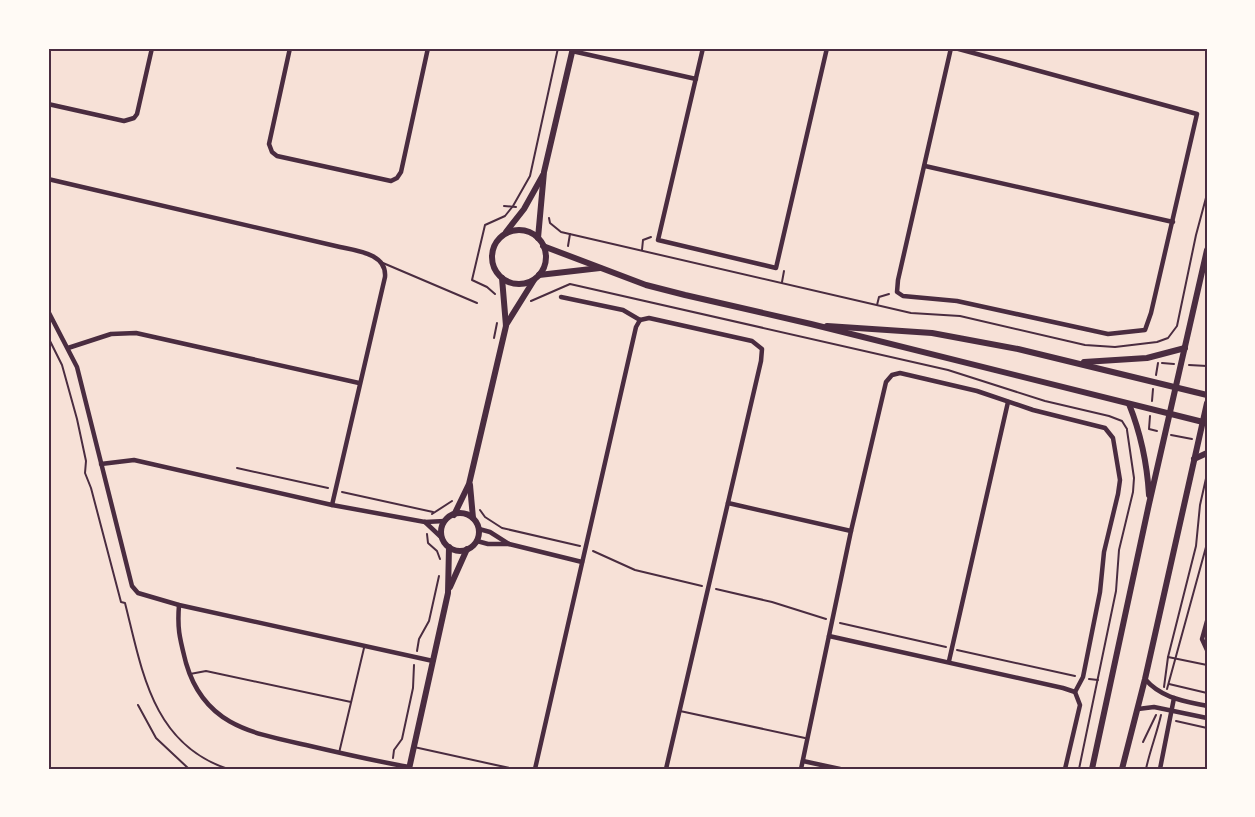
<svg xmlns="http://www.w3.org/2000/svg" width="1255" height="817" viewBox="0 0 1255 817" font-family="'DejaVu Sans',sans-serif">
	<style>
		.lines { fill: none; stroke-linecap: round; stroke-linejoin: round }
		.path { stroke: #4a2c40; stroke-width: 2 }
		.service { stroke: #4a2c40; stroke-width: 2 }
		.minor { stroke: #4a2c40; stroke-width: 4.5 }
		.tertiary { stroke: #4a2c40; stroke-width: 6 }
		.neatline { fill: none; stroke: #4a2c40; stroke-width: 2 }
	</style>
	<rect width="100%" height="100%" fill="#f7e1d7"/>
	<g class="lines">
		<g class="path">
			<path d="M504 206 516 207"/>
			<path d="M549 218 550 223 561 232 911 313 960 316 1085 345 1115 347 1157 342 1168 338 1177 326 1196 235 1207 194"/>
			<path d="M568 246 570 234"/>
			<path d="M642 250 643 240 651 237"/>
			<path d="M782 282 784 271"/>
			<path d="M495 294 487 287 472 280 485 225 505 216 513 206 530 176 558 48"/>
			<path d="M531 301 570 284 948 370 1045 401 1109 416 1122 421 1127 429"/>
			<path d="M877 305 879 297 889 294"/>
			<path d="M48 337 62 365 77 419 86 461 85 473 91 488 121 602 125 603C142 670 152 744 228 769"/>
			<path d="M494 338 497 323"/>
			<path d="M1162 363 1174 364"/>
			<path d="M1189 365 1207 366"/>
			<path d="M1156 375 1158 363"/>
			<path d="M1152 401 1153 389"/>
			<path d="M1150 416 1149 429 1157 431"/>
			<path d="M1171 435 1192 439"/>
			<path d="M237 468 328 488"/>
			<path d="M1207 474 1200 505 1196 546 1168 657 1207 665"/>
			<path d="M342 492 433 512"/>
			<path d="M480 510 485 517 502 528 580 546"/>
			<path d="M432 514 452 501"/>
			<path d="M427 534 428 543 437 551 440 559"/>
			<path d="M593 551 635 570 702 586"/>
			<path d="M716 589 772 602 826 619"/>
			<path d="M840 623 946 647"/>
			<path d="M957 650 1075 676"/>
			<path d="M417 651 419 639 429 621 439 576"/>
			<path d="M1089 679 1098 680"/>
			<path d="M1169 684 1207 693"/>
			<path d="M1164 687 1168 657"/>
			<path d="M1167 689 1206 547 1207 538"/>
			<path d="M138 705 156 738 189 769"/>
			<path d="M1176 721 1207 728"/>
			<path d="M1143 742 1156 715"/>
			<path d="M393 758 394 750 402 739 413 688 414 665"/>
			<path d="M1079 769 1116 591 1119 550 1133 492 1134 478 1127 430"/>
			<path d="M1146 769C1150 750 1157 733 1161 715"/>
		</g>
		<g class="service">
			<path d="M383 263 477 303"/>
			<path d="M190 674 206 671 351 702"/>
			<path d="M680 711 805 738"/>
			<path d="M414 747 514 769"/>
			<path d="M339 753 364 648"/>
		</g>
		<g class="minor">
			<path d="M290 48 269 144 272 152 277 156 391 181 397 178 401 172 428 48"/>
			<path d="M703 48 658 240 776 268 827 48"/>
			<path d="M951 48 898 280 897 292 903 296 957 301 1108 334 1145 330 1151 313 1197 114 955 48"/>
			<path d="M572 51 696 79"/>
			<path d="M48 104 124 121 134 118 137 114 152 48"/>
			<path d="M925 166 1173 222"/>
			<path d="M48 179 340 247C358 251 387 254 385 277L332 505"/>
			<path d="M561 297 623 310 640 320"/>
			<path d="M48 311 77 367 132 586 138 593 179 605 433 661"/>
			<path d="M640 320 649 318 752 341 762 349 761 361 666 769"/>
			<path d="M68 348 111 334 136 333 359 383"/>
			<path d="M101 464 134 460 332 505 425 522 445 521"/>
			<path d="M728 503 851 531"/>
			<path d="M425 522 442 538"/>
			<path d="M479 529 490 532 509 544"/>
			<path d="M477 541 488 544H509L582 562"/>
			<path d="M179 605C177 630 180 639 186 663 204 725 251 733 306 745 340 753 375 761 409 767"/>
			<path d="M1207 621 1202 639 1207 650"/>
			<path d="M829 636 1063 688 1075 692 1080 705 1065 769"/>
			<path d="M949 661 1008 402"/>
			<path d="M1145 679C1161 698 1184 701 1207 706"/>
			<path d="M1138 709 1154 707 1207 718"/>
			<path d="M803 761 840 769"/>
			<path d="M535 769 636 327 640 320"/>
			<path d="M801 769 851 531 886 382 892 375 900 373 977 391 1033 410 1105 428 1113 438 1120 480 1118 494 1104 552 1100 592 1083 677 1075 692"/>
			<path d="M1160 769 1174 698"/>
		</g>
		<g class="tertiary">
			<circle cx="519" cy="257" r="27"/>
			<path d="M506 232 524 209 543 175"/>
			<path d="M538 238 544 172 573 48"/>
			<path d="M543 246 646 285 685 295 811 324 1207 423"/>
			<path d="M539 275 600 268"/>
			<path d="M506 325 534 280"/>
			<path d="M827 326 932 333 1018 349 1207 395"/>
			<path d="M1084 362 1147 358 1185 348"/>
			<path d="M1129 404C1141 434 1147 462 1149 495"/>
			<path d="M1194 459 1207 453"/>
			<path d="M470 485 473 518"/>
			<circle cx="460" cy="532" r="19"/>
			<path d="M454 515 469 484 506 326 502 278"/>
			<path d="M450 587 467 549"/>
			<path d="M409 769 448 593 449 547"/>
			<path d="M1092 769 1149 504 1207 250"/>
			<path d="M1122 769 1145 679 1207 403"/>
		</g>
	</g>
	<rect width="1255" height="817" fill="none" stroke="#fffaf5" stroke-width="99"/>
	<rect x="50" y="50" width="1156" height="718" class="neatline"/>
</svg>
